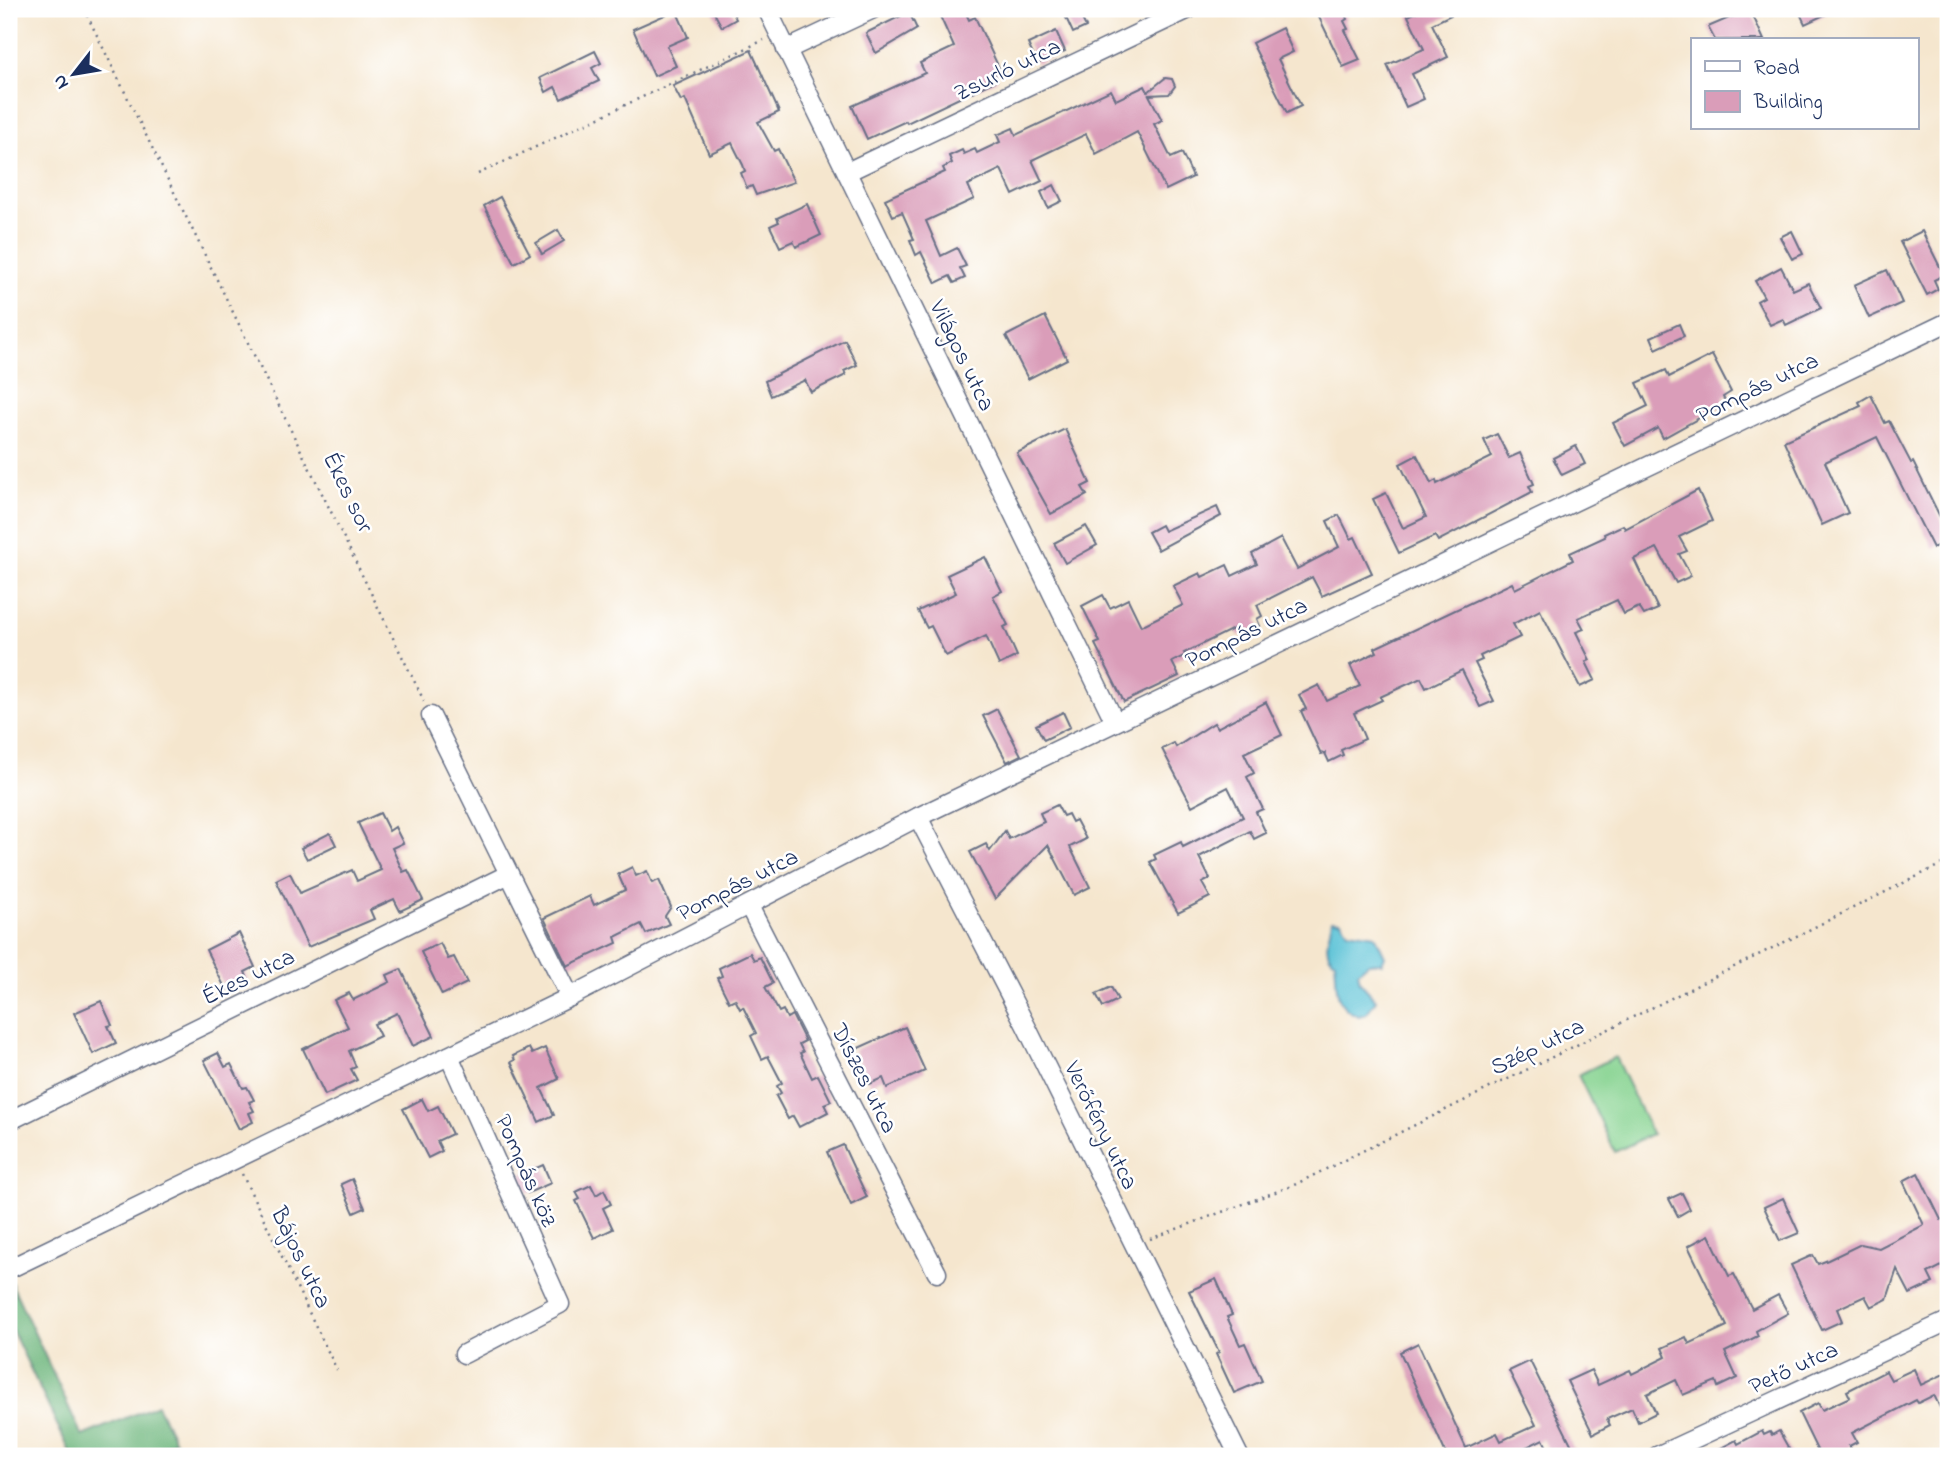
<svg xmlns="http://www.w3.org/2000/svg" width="1957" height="1465" viewBox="0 0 1957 1465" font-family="'Indie Flower',sans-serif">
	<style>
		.green { fill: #86d390; stroke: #508177; stroke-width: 2 }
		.forest { fill: #6cb57a; stroke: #44726c; stroke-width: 2 }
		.water { fill: #59c1d5; stroke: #3a789a; stroke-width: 2 }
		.building { fill: #da9db9 }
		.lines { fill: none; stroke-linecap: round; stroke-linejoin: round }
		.street-casing { stroke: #676f85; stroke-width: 21 }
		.path { stroke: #676f85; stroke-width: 2.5; stroke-dasharray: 2 5; stroke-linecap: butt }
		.street { stroke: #fff; stroke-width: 18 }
		.labels { text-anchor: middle; stroke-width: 5; stroke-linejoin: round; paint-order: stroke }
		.street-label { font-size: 24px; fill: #1b2f5e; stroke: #fff }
	</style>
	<rect width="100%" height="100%" fill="#fff"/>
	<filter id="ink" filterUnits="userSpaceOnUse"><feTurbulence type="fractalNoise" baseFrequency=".0143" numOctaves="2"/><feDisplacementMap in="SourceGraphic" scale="14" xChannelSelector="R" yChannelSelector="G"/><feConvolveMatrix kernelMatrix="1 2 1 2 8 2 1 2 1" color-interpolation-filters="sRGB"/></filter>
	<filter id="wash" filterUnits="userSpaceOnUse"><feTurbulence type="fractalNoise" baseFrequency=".00686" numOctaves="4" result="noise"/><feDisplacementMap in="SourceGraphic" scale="28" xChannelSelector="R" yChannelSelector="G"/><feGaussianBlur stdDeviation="1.57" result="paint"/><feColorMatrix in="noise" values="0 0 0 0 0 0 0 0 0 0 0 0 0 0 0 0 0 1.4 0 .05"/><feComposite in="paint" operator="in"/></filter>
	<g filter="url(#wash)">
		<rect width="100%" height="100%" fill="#f5e6ce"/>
		<path class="green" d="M1615 1057 1652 1134 1615 1152 1578 1075Z"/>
		<path class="forest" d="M9 1278 82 1436 157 1405 175 1441 146 1453 147 1456H72L9 1324Z"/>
		<path class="water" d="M1332 920 1341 921 1348 931 1375 935 1385 956 1382 963H1368L1358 972 1360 982 1376 1000 1366 1014 1359 1016C1331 1006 1338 984 1335 961 1321 951 1330 935 1332 920Z"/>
		<g id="blocks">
			<g class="building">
				<path d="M712 9H731L736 19 722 27Z"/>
				<path d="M950 9H964L969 20 975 17 1000 70 994 73 997 80 907 123 906 121 867 139 852 106 925 73 920 63 954 47 939 14Z"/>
				<path d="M1062 9H1077L1086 27 1073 33Z"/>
				<path d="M1315 9H1343L1347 19 1344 21 1348 29 1345 30 1360 60 1343 67Z"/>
				<path d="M1423 9H1463L1432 24 1448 57 1412 74 1424 99 1406 107 1387 65 1424 49 1408 16Z"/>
				<path d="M1750 9 1764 40H1715L1708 27Z"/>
				<path d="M1798 9H1837L1805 24Z"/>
				<path d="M676 10 688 37 667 46 676 66 654 76 633 29Z"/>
				<path d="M909 12 917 29 876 53 866 33Z"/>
				<path d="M1282 28 1293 52 1278 59 1301 106 1287 113 1252 43Z"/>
				<path d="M1056 31 1065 51 1037 64 1028 44Z"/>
				<path d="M751 50 779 112 758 122 774 151 778 149 794 182 756 195 752 186 747 188 741 173 745 171 743 165 732 143 709 154 685 99 681 101 673 86Z"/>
				<path d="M595 51 601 63 592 68 599 81 561 99 555 87 546 92 540 78Z"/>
				<path d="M1165 78 1172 79 1175 86 1169 94 1149 95 1162 120 1154 124 1171 158 1182 153 1193 177 1166 190 1137 132 1096 154 1086 134 1032 160 1042 181 1013 195 1001 169 968 185 974 199 926 221 941 256 957 248 966 266 960 268 965 278 954 283 950 276 936 283 921 252 916 255 910 240 914 239 902 212 893 216 885 199 945 172 943 168 952 163 949 156 962 150 964 154 975 149 977 153 1000 142 997 135 1013 128 1016 135 1111 90 1116 100 1145 86 1148 92Z"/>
				<path d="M1054 185 1062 201 1048 208 1041 192Z"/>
				<path d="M500 197 530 254 514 263 484 206Z"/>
				<path d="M807 204 821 235 796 247 793 241 780 247 770 226 779 222 777 218Z"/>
				<path d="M558 230 564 241 542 254 536 243Z"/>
				<path d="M1792 231 1803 254 1792 259 1780 237Z"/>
				<path d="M1922 231 1944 275 1934 280 1938 289 1927 295 1900 242Z"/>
				<path d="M1781 267 1793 290 1808 283 1821 308 1786 325 1783 319 1770 325 1757 301 1764 297 1755 281Z"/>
				<path d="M1887 270 1902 303 1869 318 1854 285Z"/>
				<path d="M1045 316 1067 359 1028 379 1006 336Z"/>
				<path d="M1679 324 1684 336 1656 349 1651 337Z"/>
				<path d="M845 340 857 365 844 371 846 375 811 392 805 380 771 396 765 381Z"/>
				<path d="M1712 355 1731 392 1723 397 1726 403 1663 438 1658 428 1625 446 1613 423 1648 406 1637 383 1666 370 1669 377Z"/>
				<path d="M1871 395 1885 423 1889 421 1911 463 1913 462 1948 533V540L1933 548 1877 437 1825 462 1848 513 1822 525 1784 441 1861 406 1859 402Z"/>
				<path d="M1065 429 1090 483 1082 487 1087 495 1051 514 1017 453Z"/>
				<path d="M1497 434 1509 458 1520 453 1534 484 1529 486 1532 492 1438 541 1435 536 1399 553 1373 499 1386 493 1403 528 1426 517 1400 464 1417 455 1431 483 1436 480 1437 484 1492 457 1484 440Z"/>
				<path d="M1576 446 1585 464 1562 475 1553 458Z"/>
				<path d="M1698 490 1712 521 1679 537 1687 551 1679 554 1691 576 1676 583 1657 548 1634 559 1658 609 1644 615 1639 607 1624 614 1617 600 1578 618 1584 629 1576 632 1590 660 1586 662 1595 680 1580 687 1540 610 1513 624 1520 637 1480 656 1482 660 1475 663 1494 701 1480 707 1462 670 1426 688 1421 678 1380 697 1382 700 1354 713 1365 739 1341 750 1343 755 1329 762 1325 753 1321 754 1301 711 1306 709 1299 695 1319 685 1327 701 1360 686 1350 665 1377 652 1375 648 1512 583 1515 589 1573 560 1570 553 1605 537 1604 534 1623 525 1625 529Z"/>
				<path d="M1217 507 1221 516 1158 550 1148 532 1161 525 1164 531Z"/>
				<path d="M1339 515 1351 539 1355 537 1372 573 1322 596 1312 577 1257 605 1262 616 1257 619 1260 626 1239 636 1235 628 1184 653 1186 655 1172 662 1179 676 1124 702 1095 644 1100 642 1082 606 1103 595 1110 608 1128 599 1141 626 1183 605 1173 586 1200 573 1202 577 1227 565 1232 576 1257 564 1252 554 1281 538 1297 569 1339 547 1327 521Z"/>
				<path d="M1086 526 1097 545 1065 563 1054 543Z"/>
				<path d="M985 557 1002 591 993 596 1008 625 1004 627 1017 656 999 665 986 636 946 656 931 626 927 628 918 611 956 593 947 575Z"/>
				<path d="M1266 702 1282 735 1244 753 1254 773 1247 777 1263 809 1256 812 1266 833 1254 839 1250 831 1199 857 1210 879 1202 883 1210 897 1178 913 1150 862 1156 859 1154 855 1181 842 1183 847 1243 817 1228 787 1192 806 1162 749 1174 743 1176 747 1214 723 1217 728Z"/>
				<path d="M997 709 1021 755 1007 762 983 716Z"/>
				<path d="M1063 712 1070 727 1044 740 1036 725Z"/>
				<path d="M1057 805 1063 816 1068 814 1072 822 1076 820 1086 839 1070 847 1090 887 1074 895 1048 845 995 899 970 852 986 844 990 851 1005 831 1009 839 1044 822 1040 813Z"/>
				<path d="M380 813 389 831 395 827 403 843 392 848 403 872 408 870 423 900 400 911 394 899 370 910 374 919 308 947 276 880 290 873 300 893 352 870 357 881 381 870 358 823Z"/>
				<path d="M330 833 336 845 307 859 301 848Z"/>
				<path d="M632 867 636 876 647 871 652 883 659 880 671 907 665 916 669 924 646 934 641 924 615 937 617 943 567 966 544 918 590 896 594 905 625 890 618 874Z"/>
				<path d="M239 933 255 967 245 972 248 979 226 990 206 950Z"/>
				<path d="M440 943 448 959 454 957 467 983 442 995 421 952Z"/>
				<path d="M750 953 754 960 760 957 773 983 765 987 779 1012 783 1010 787 1018 792 1015 805 1041 799 1044 803 1052 800 1053 812 1078 818 1075 831 1101 824 1104 828 1112 799 1127 793 1116 788 1119 776 1096 781 1093 777 1086 782 1083 768 1056 762 1059 751 1036 756 1033 743 1007 740 1009 735 999 729 1002 717 978 722 976 719 968Z"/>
				<path d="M401 969 434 1036 413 1046 397 1013 374 1024 380 1036 349 1051 356 1067 351 1069 357 1080 325 1095 303 1049 348 1027 334 1000 349 993 353 1000 390 982 387 975Z"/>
				<path d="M1111 987 1118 1000 1103 1007 1096 994Z"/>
				<path d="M101 1001 112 1025 108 1026 116 1043 93 1054 74 1013Z"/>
				<path d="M905 1027 925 1071 887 1088 883 1078 870 1084 854 1050Z"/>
				<path d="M529 1048 532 1054 545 1048 559 1079 541 1088 554 1115 539 1122 511 1062 515 1060 513 1056Z"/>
				<path d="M218 1053 225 1067 231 1064 243 1088 247 1087 254 1100 249 1102 254 1111 249 1113 253 1122 239 1129 204 1060Z"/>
				<path d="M422 1099 428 1111 438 1106 452 1134 437 1141 442 1151 428 1158 403 1109Z"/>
				<path d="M843 1145 867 1197 851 1205 827 1152Z"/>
				<path d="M543 1165 551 1183 528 1193 520 1175Z"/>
				<path d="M1918 1173 1941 1220 1945 1218 1948 1225V1263L1928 1273 1933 1283 1910 1294 1897 1269 1887 1299 1871 1307 1865 1296 1837 1309 1842 1321 1822 1330 1791 1265 1813 1255 1818 1264 1828 1260 1861 1244 1879 1248 1924 1225 1903 1181Z"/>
				<path d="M352 1179 365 1208 354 1213 341 1184Z"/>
				<path d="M591 1185 596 1195 604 1190 611 1204 603 1208 613 1229 594 1238 576 1201 580 1199 576 1192Z"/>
				<path d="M1682 1193 1690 1209 1678 1216 1669 1199Z"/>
				<path d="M1783 1198 1799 1233 1780 1241 1764 1207Z"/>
				<path d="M1709 1235 1729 1276 1734 1274 1752 1309 1778 1295 1788 1313 1756 1331 1758 1336 1725 1352 1737 1378 1718 1387 1716 1381 1683 1395 1676 1380 1647 1394 1656 1413 1638 1422 1632 1408 1607 1419 1610 1425 1593 1434 1567 1381 1591 1370 1598 1385 1630 1370 1632 1374 1666 1357 1662 1348 1686 1337 1689 1344 1727 1326 1688 1246Z"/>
				<path d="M1216 1279 1232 1315 1227 1317 1240 1345 1245 1343 1262 1381 1234 1393 1216 1354 1219 1352 1189 1291Z"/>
				<path d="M1418 1343 1466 1448 1497 1433 1501 1441 1536 1425 1509 1371 1530 1361 1575 1452 1567 1456H1551L1543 1439 1516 1452 1518 1456H1447L1400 1352Z"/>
				<path d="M1914 1369 1921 1385 1948 1372V1424L1934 1395 1918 1403 1916 1400 1852 1433 1857 1442 1849 1446 1851 1451 1839 1456H1820L1799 1413 1818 1403 1822 1410 1850 1397 1847 1391 1886 1371 1891 1380Z"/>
				<path d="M1762 1431 1764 1435 1770 1432 1772 1435 1779 1431 1793 1456H1706L1736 1440 1738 1444Z"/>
			</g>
		</g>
	</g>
	<g filter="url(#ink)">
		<use href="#blocks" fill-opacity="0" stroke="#676f85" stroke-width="2"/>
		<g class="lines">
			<g class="street-casing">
				<g id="street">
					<path d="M767 9 1115 722"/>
					<path d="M786 50 873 9"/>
					<path d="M847 172 1189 9"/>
					<path d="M431 716 570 997"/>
					<path d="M918 817 1026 1026 1239 1456"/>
					<path d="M749 906 937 1273"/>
					<path d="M449 1056 560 1304 464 1354"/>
					<path d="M9 1121 509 874"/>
					<path d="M13 1267 570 997 918 817 1948 322"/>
					<path d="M1657 1456 1948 1321"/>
				</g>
			</g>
			<g class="path">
				<path d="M84 9 424 701"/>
				<path d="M478 174 764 40"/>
				<path d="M242 1174 337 1370"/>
				<path d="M1150 1239 1294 1185 1948 861"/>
			</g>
			<use href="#street" class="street"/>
		</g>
	</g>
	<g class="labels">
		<g class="street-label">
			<text transform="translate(1007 69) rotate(-26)" y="8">Zsurló utca</text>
			<text transform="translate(963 355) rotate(64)" y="8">Világos utca</text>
			<text transform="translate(1757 387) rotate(-26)" y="8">Pompás utca</text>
			<text transform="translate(349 492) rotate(64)" y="8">Ékes sor</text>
			<text transform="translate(1246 632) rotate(-26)" y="8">Pompás utca</text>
			<text transform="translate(737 884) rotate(-27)" y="8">Pompás utca</text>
			<text transform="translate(248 976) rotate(-26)" y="8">Ékes utca</text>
			<text transform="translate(1537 1046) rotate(-26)" y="8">Szép utca</text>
			<text transform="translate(865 1078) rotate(63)" y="8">Díszes utca</text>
			<text transform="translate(1102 1125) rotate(64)" y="8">Verőfény utca</text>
			<text transform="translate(527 1170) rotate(66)" y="8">Pompás köz</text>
			<text transform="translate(302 1257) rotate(64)" y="8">Bájos utca</text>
			<text transform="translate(1793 1367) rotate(-25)" y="8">Pető utca</text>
		</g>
	</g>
	<rect width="1957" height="1465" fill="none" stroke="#fff" stroke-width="35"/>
	<rect x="1691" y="38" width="228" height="91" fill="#ffffff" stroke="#a4acbf" stroke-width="2"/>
	<rect x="1705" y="61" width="35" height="10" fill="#ffffff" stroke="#a4acbf" stroke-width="2"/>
	<text x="1754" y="74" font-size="21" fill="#1b2f5e">Road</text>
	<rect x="1705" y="91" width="35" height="21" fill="#da9db9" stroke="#a4acbf" stroke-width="2"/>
	<text x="1754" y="108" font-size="21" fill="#1b2f5e">Building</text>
	<g transform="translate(74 74) rotate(239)" stroke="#ffffff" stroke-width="5" paint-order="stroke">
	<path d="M0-5L12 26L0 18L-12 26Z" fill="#1b2f5e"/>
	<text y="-10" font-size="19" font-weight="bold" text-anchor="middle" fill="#1b2f5e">N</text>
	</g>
</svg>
